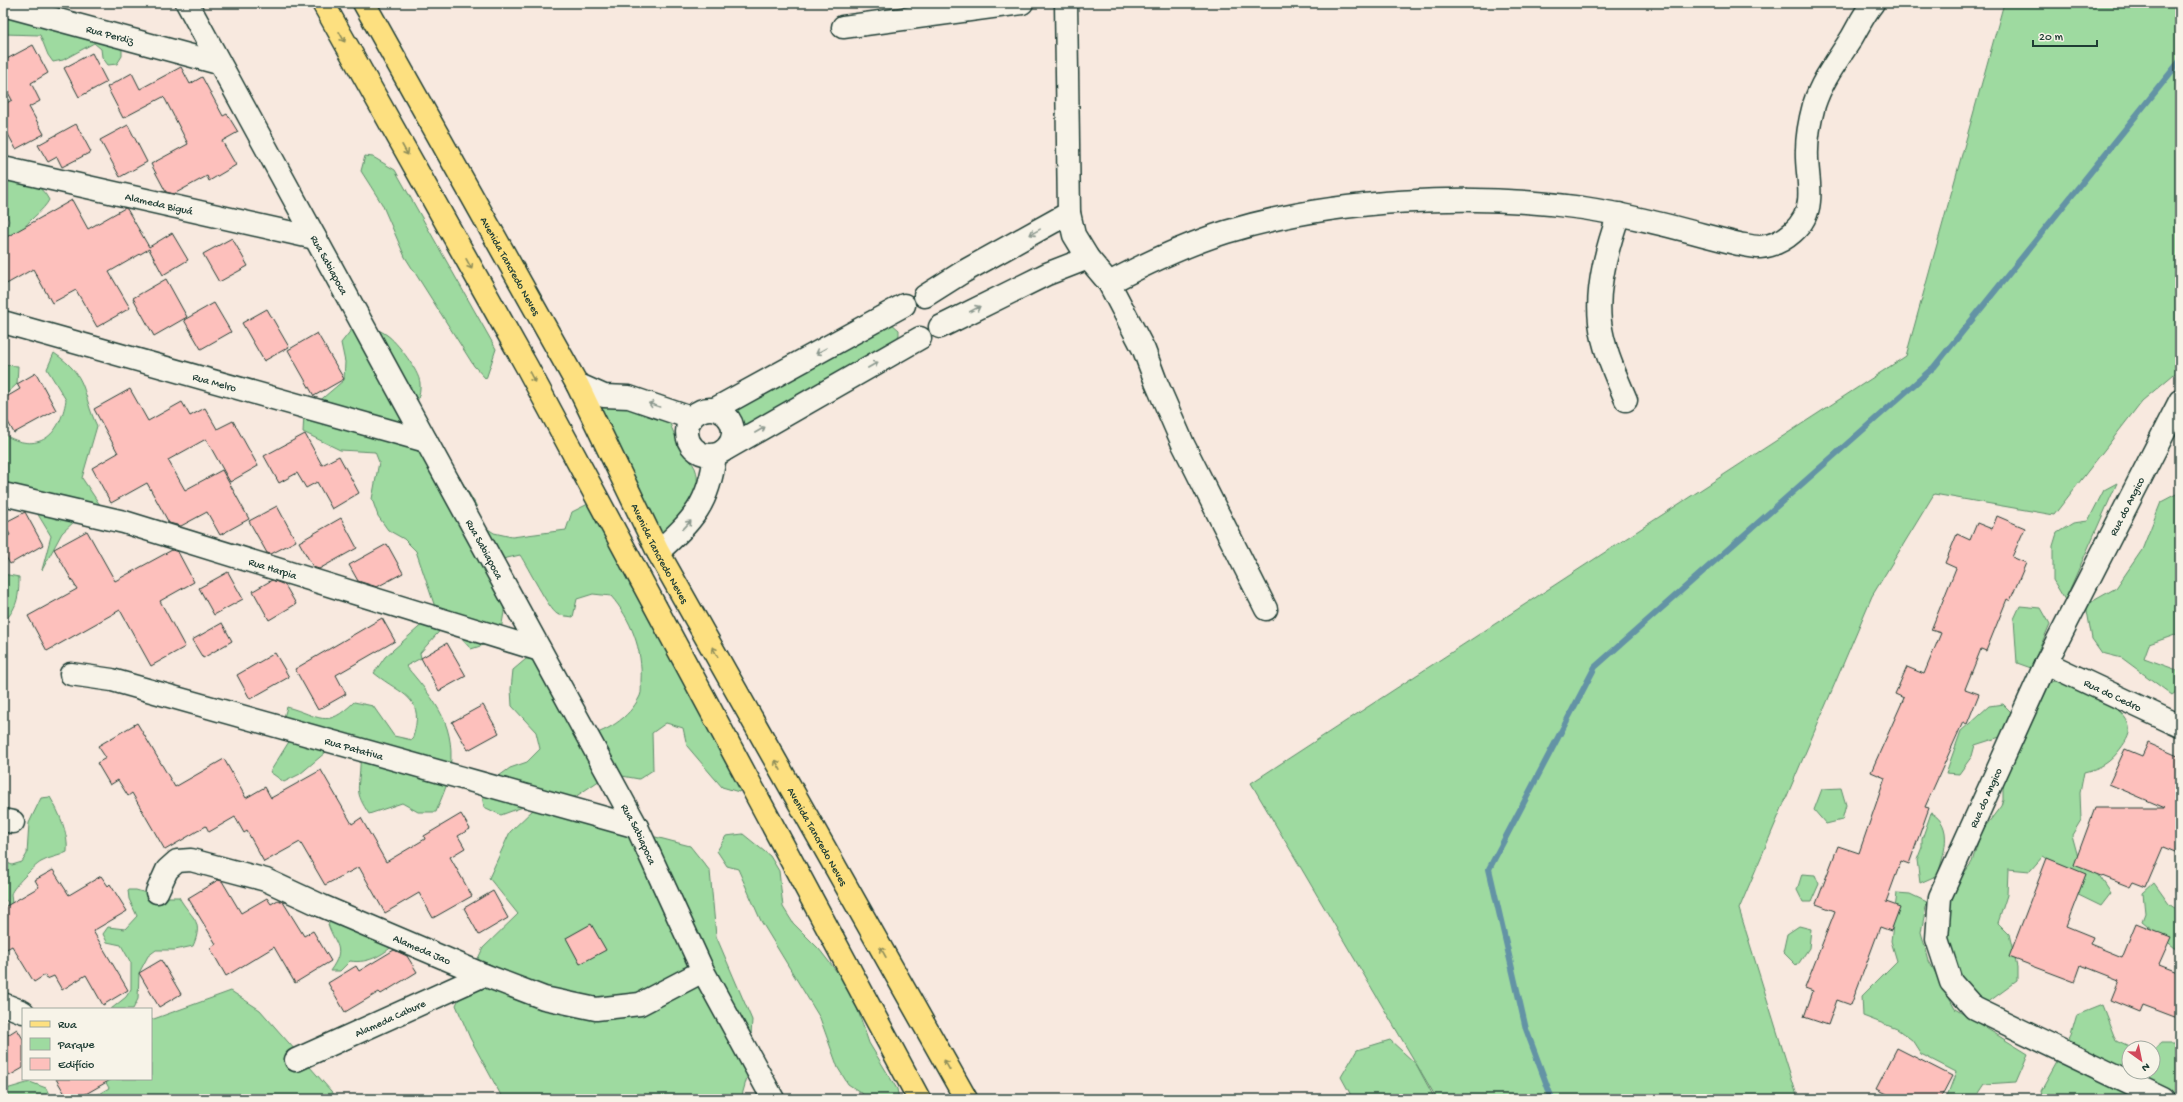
<svg xmlns="http://www.w3.org/2000/svg" width="2183" height="1102" viewBox="0 0 2183 1102" font-family="'Gochi Hand',sans-serif">
	<style>
		.green { fill: #9edaa0; stroke: #5e8c6a }
		.lines { fill: none; stroke-linecap: round; stroke-linejoin: round }
		.stream { stroke: #6393a5; stroke-width: 6 }
		.building { fill: #fdc0bc; stroke: #1f3d34 }
		.minor-casing { stroke: #1f3d34; stroke-width: 25 }
		.major-casing { stroke: #1f3d34; stroke-width: 25 }
		.minor { stroke: #f7f3e8; stroke-width: 22 }
		.major { stroke: #fde080; stroke-width: 22 }
		.oneway { stroke: #8e8e5a }
		.oneway2 { stroke: #8b988e }
		.labels { text-anchor: middle; stroke-width: 3.5; stroke-linejoin: round; paint-order: stroke }
		.street-label { font-size: 11px; fill: #1f3d34; stroke: #f7f3e8 }
	</style>
	<rect width="100%" height="100%" fill="#f8e9df"/>
	<filter id="ink" filterUnits="userSpaceOnUse"><feTurbulence type="fractalNoise" baseFrequency=".025" numOctaves="2"/><feDisplacementMap in="SourceGraphic" scale="8" xChannelSelector="R" yChannelSelector="G"/><feConvolveMatrix kernelMatrix="1 2 1 2 8 2 1 2 1" color-interpolation-filters="sRGB"/></filter>
	<g filter="url(#ink)">
		<g class="green">
			<path d="M2004 3H2180V369L2142 401 2054 515 1934 494 1872 596 1739 909 1798 1099H1437L1251 783 1906 356Z"/>
			<path d="M3 14 122 47V56L117 64 108 65 102 57 101 49 94 43 63 60 53 62 48 55 40 35 3 34Z"/>
			<path d="M365 156 373 157 395 170 496 349 486 379 474 366 405 257 382 204 361 171Z"/>
			<path d="M3 169C20 177 41 183 49 200 43 211 32 217 25 227L27 235 11 244C4 235 4 231 9 221L3 206Z"/>
			<path d="M891 323 899 330V335L896 340 748 425 738 422 736 412 738 408Z"/>
			<path d="M370 327C375 329 382 331 387 335 397 342 419 371 420 383 421 394 416 405 412 416L457 473 476 505 479 523 494 533 512 537 566 530 572 512 588 504 627 569 630 586 641 600 748 777 739 792 722 787 710 773 687 746 683 728 666 723 652 733 653 770 639 779 622 776 603 778 575 797 520 808 501 815 484 807 481 789 510 768 527 762 540 749 536 732 512 706 511 689 513 670 526 659 545 658 582 738C606 732 629 719 640 696 642 692 641 686 641 681 643 650 631 619 611 596L593 594 577 599 573 617C568 616 561 616 557 614 548 608 528 567 520 555L503 559 502 577 504 612 501 630 490 643 471 649 458 635 444 626 420 653 421 658 406 666C436 702 458 726 449 777 446 789 440 801 436 812H418L402 803 369 814C354 791 359 790 360 766 361 760 357 753 356 747L339 741 300 774 284 782 270 772 290 740 282 724 287 707C320 716 326 730 354 702L373 706 394 736 412 740C427 696 402 696 374 673L385 657 426 621 434 604 416 551 404 539 388 530 378 516 372 499 379 462 375 452 340 450 303 432 304 414 344 380 345 362 341 343 352 329Z"/>
			<path d="M54 353C90 377 81 393 97 426L82 478 102 508 76 520 62 533 42 570 51 536 31 503H13L3 509V434C38 455 60 436 66 400L47 369Z"/>
			<path d="M3 365 18 366 17 384 3 397Z"/>
			<path d="M618 402 668 419C673 431 677 442 684 453 687 458 693 463 695 468 705 491 679 522 662 533L593 407Z"/>
			<path d="M2117 483 2065 600 2053 580V546L2057 533 2073 523 2088 521 2104 490Z"/>
			<path d="M2180 492V631L2175 635 2149 644 2144 658 2177 670 2180 673V689L2172 695 2122 658 2102 653 2092 639 2086 605 2116 588 2142 550 2161 502Z"/>
			<path d="M3 574 19 577C19 598 17 608 3 623Z"/>
			<path d="M2020 606 2041 608 2050 624 2031 668 2017 663 2014 619Z"/>
			<path d="M2067 679C2083 688 2121 705 2128 723 2132 733 2126 741 2121 748 2110 763 2101 768 2084 772L2080 793 2081 820 2072 835 2078 857 2092 865 2111 893 2101 906 2062 887 2068 872 2043 856 2030 871 2008 869 2007 895 1998 923 2009 934 2017 967V981L1987 1003 1971 1001 1944 940 1947 909 1958 882 1972 862 1981 832 2001 806 2003 799V781L2030 709 2051 682Z"/>
			<path d="M2003 704 2012 713 2000 737 1975 745 1972 756 1959 774 1946 773 1961 731 1989 706Z"/>
			<path d="M1841 788 1846 805 1842 820 1826 824 1814 810 1822 789Z"/>
			<path d="M50 797C59 812 69 834 67 852 58 857 49 857 41 862 34 866 13 887 11 894 11 897 12 901 12 904L5 912 8 902 3 898V861L12 865 22 862 27 854 29 823 41 798Z"/>
			<path d="M537 806 690 846 710 871 716 936 752 1020 751 1036 754 1052 741 1099H503L470 1038 456 1005 483 948 518 914 489 878 510 832Z"/>
			<path d="M1931 813C1955 826 1943 855 1938 875L1920 883 1917 860 1922 847V839Z"/>
			<path d="M743 834 770 856 779 871 783 907 793 923 819 949 851 990 869 1043 897 1089 899 1099H865L863 1094 848 1084 838 1068 820 1018 761 921 738 869 727 866 717 851 726 836Z"/>
			<path d="M1802 874 1815 875 1819 884 1811 902H1803L1797 890Z"/>
			<path d="M2154 883 2169 904 2180 912V949L2175 948 2142 921 2145 913 2143 893Z"/>
			<path d="M128 890H136L160 897H179C190 918 205 919 193 946L175 950H156L148 956 139 973 138 999 133 1009H111L126 997 131 989V963L121 945 107 942 103 934 108 927 125 929 137 916 129 899Z"/>
			<path d="M1897 893 1910 894 1927 902 1921 932 1929 961 1955 1009 2028 1054 2016 1082 1985 1084 1975 1099H1946L1956 1072 1921 1054 1912 1040 1897 1029 1863 1016 1862 996 1897 961 1891 941Z"/>
			<path d="M335 919 398 941C385 954 369 964 350 961L340 971H330C347 947 335 946 328 924Z"/>
			<path d="M1799 926 1811 929 1809 948 1797 966 1783 952 1787 934Z"/>
			<path d="M231 991 260 1010 338 1099H90L109 1088 104 1079H151V1020Z"/>
			<path d="M2102 1005 2116 1041 2131 1048H2129V1072H2153V1051L2162 1043H2180V1099H2043L2041 1090 2071 1036 2077 1015Z"/>
			<path d="M1390 1040 1416 1064 1435 1099H1353L1341 1077 1357 1050Z"/>
			<path d="M30 1082 46 1088 51 1099H3V1090Z"/>
		</g>
		<g class="lines">
			<path class="stream" d="M1552 1099 1526 1029 1489 869 1595 667 1934 367 2180 61"/>
		</g>
		<g class="building">
			<path d="M33 45 48 73 31 83 40 101 29 107 44 134 16 149 3 125V105L12 100 3 83V61Z"/>
			<path d="M92 53 107 82 79 97 64 68Z"/>
			<path d="M181 67 190 84 202 77 223 116 227 114 238 132 222 141 236 165 209 181 207 176 174 194 166 192 151 164 188 144 165 99 163 97 123 118 107 87 132 73 140 89Z"/>
			<path d="M76 124 91 152 62 167 57 157 48 162 38 145Z"/>
			<path d="M128 125 147 162 120 177 100 140Z"/>
			<path d="M72 200 88 229 125 208 127 209 149 247 172 233 188 260 163 275 149 249 109 272 130 308 97 327 76 290 52 303 33 269 3 286V239Z"/>
			<path d="M232 238 248 266 219 282 203 254Z"/>
			<path d="M166 279 187 317 154 336 133 298Z"/>
			<path d="M214 303 231 332 201 349 184 320Z"/>
			<path d="M267 309 289 347 264 361 242 323Z"/>
			<path d="M317 333 344 379 314 396 288 350Z"/>
			<path d="M36 373 56 410 14 433 3 413V399L20 389 17 384Z"/>
			<path d="M130 389 148 421 182 402 190 416 205 408 217 429 233 421 258 466 230 482 206 439 168 460 185 490 222 470 249 519 220 535 207 512 181 526 169 523 147 483 111 503 92 468 118 453 94 409Z"/>
			<path d="M305 434 322 465 339 456 359 493 332 509 317 482 306 488 297 473 279 483 264 456Z"/>
			<path d="M277 506 296 541 271 554 267 553 249 521Z"/>
			<path d="M25 512 43 545 10 564 3 552V539L10 535 4 523Z"/>
			<path d="M1997 516 2025 528 2012 557 2026 563 2010 601 2007 599 1986 651 1981 649 1965 689 1979 694 1967 724 1963 722 1925 807 1929 808 1909 864 1901 861 1886 902 1900 907 1891 931 1880 927 1851 1005 1837 1000 1828 1025 1804 1017 1813 991 1805 988 1835 911 1816 904 1838 846 1859 853 1885 778 1871 772 1904 698 1895 694 1907 667 1924 674 1941 633 1931 630 1956 568 1945 563 1957 534 1970 540 1977 523 1992 529Z"/>
			<path d="M341 518 357 548 319 569 313 567 299 542Z"/>
			<path d="M87 531 115 581 172 550 178 552 194 582 160 601 185 647 151 666 120 610 47 651 28 616 77 589 54 549Z"/>
			<path d="M387 544 403 573 377 587 358 581 349 565Z"/>
			<path d="M228 572 243 599 214 615 199 588Z"/>
			<path d="M272 580 285 585 296 604 269 620 253 591Z"/>
			<path d="M382 618 395 641 336 675 346 694 318 710 295 669Z"/>
			<path d="M222 623 232 641 203 658 192 640Z"/>
			<path d="M447 643 466 676 439 691 421 658Z"/>
			<path d="M275 653 289 677 250 699 237 675Z"/>
			<path d="M483 705 499 733 468 750 452 722Z"/>
			<path d="M137 723 175 787 224 759 246 798 265 787 271 798 321 770 352 824 361 818 386 862 425 839 424 836 461 814 470 829 458 836 465 848 450 857 472 896 433 918 419 893 385 913 359 867 325 885 300 842 264 862 247 831 244 833 235 817 209 832 206 826 165 850 132 793 128 796 118 780 110 785 97 763 106 758 98 746Z"/>
			<path d="M2148 743 2180 757V854L2163 847 2146 887 2133 882 2130 887 2074 865 2095 808H2165L2109 784 2125 749 2142 756Z"/>
			<path d="M2047 858 2086 874 2066 926 2093 937 2090 944 2122 957 2136 923 2171 937 2159 964 2180 972V1019L2143 1005 2140 1012 2111 1000 2119 980 2081 965 2075 982 2009 957Z"/>
			<path d="M53 870 69 895 101 876 108 886 110 884 127 911 93 931 128 990 103 1005 86 975 62 990 54 976 47 979 45 975 34 982 12 946 3 951V908L39 887 35 880Z"/>
			<path d="M218 880 222 881 241 913 267 898 271 904 278 900 283 902 304 936 313 931 331 961 295 983 274 947 226 976 210 948 216 944 188 898Z"/>
			<path d="M493 891 508 918 479 935 464 908Z"/>
			<path d="M591 924 606 950 580 964 566 938Z"/>
			<path d="M394 950 407 956 417 972 381 994 379 992 345 1012 328 983 356 966 359 971Z"/>
			<path d="M161 960 181 994 159 1007 139 973Z"/>
			<path d="M17 1029 23 1039V1068L9 1076 3 1065V1038Z"/>
			<path d="M1897 1048 1952 1076 1940 1099H1896L1876 1089Z"/>
			<path d="M56 1079H112L77 1099H68Z"/>
		</g>
		<g class="lines">
			<g class="minor-casing">
				<g id="minor">
					<path id="s1" d="M187 3 637 827 703 971 773 1099"/>
					<path d="M1066 3 1069 213 1074 235 1088 258 1109 283 1144 350 1156 382 1183 444 1266 609"/>
					<path id="s2" d="M3 5 218 63"/>
					<path d="M843 27 1022 3"/>
					<path id="s3" d="M3 168 315 238"/>
					<path d="M1619 214C1607 248 1596 287 1600 322 1603 349 1616 376 1626 400"/>
					<path d="M1109 283C1147 263 1185 245 1226 232 1333 199 1472 192 1583 208 1636 216 1687 231 1739 244 1745 245 1753 247 1760 247 1783 245 1807 226 1809 201 1811 185 1806 167 1807 150 1807 135 1810 120 1814 105 1822 80 1837 61 1851 39 1858 27 1864 14 1873 3"/>
					<path d="M925 296 963 272 1069 213"/>
					<path id="s4" d="M3 322 426 441"/>
					<path d="M940 327 1047 274 1088 258"/>
					<path d="M577 384 604 396 629 397 691 418"/>
					<circle cx="710" cy="432" r="23"/>
					<path d="M715 409 904 305"/>
					<path d="M726 449 920 338"/>
					<path id="s5" d="M3 494 124 522 540 650"/>
					<path d="M658 552C693 520 709 504 715 455"/>
					<path id="s6" d="M2046 663 2180 726"/>
					<path id="s7" d="M71 674 112 680 637 827"/>
					<path d="M3 820 13 822"/>
					<path id="s8" d="M157 892 167 870 177 861 191 860 266 880 322 906 484 975 544 998 596 1009 640 1004 703 971"/>
					<path d="M3 1004 23 1012"/>
					<path id="s9" d="M296 1060 484 975"/>
					<path id="s10" d="M2163 1099 1974 1008 1951 982 1937 939 1940 897 2046 663 2180 401"/>
				</g>
			</g>
			<g class="major-casing">
				<g id="major">
					<path d="M323 3 527 367 919 1099"/>
					<path id="s11" d="M364 3 577 384 658 552 966 1099"/>
				</g>
			</g>
			<use href="#minor" class="minor"/>
			<use href="#major" class="major"/>
		</g>
		<defs><path id="oneway-shaft" d="M-6 0H5M1.5-3L5.5 0L1.5 3" fill="none" stroke-width="1.6" stroke-linecap="round" stroke-linejoin="round"/></defs>
		<g class="oneway">
			<use href="#oneway-shaft" transform="translate(342 37) rotate(61)"/>
			<use href="#oneway-shaft" transform="translate(405 150) rotate(61)"/>
			<use href="#oneway-shaft" transform="translate(469 264) rotate(61)"/>
			<use href="#oneway-shaft" transform="translate(532 377) rotate(62)"/>
			<use href="#oneway-shaft" transform="translate(715 652) rotate(-119)"/>
			<use href="#oneway-shaft" transform="translate(778 765) rotate(-119)"/>
			<use href="#oneway-shaft" transform="translate(883 952) rotate(-119)"/>
			<use href="#oneway-shaft" transform="translate(947 1065) rotate(-119)"/>
		</g>
		<g class="oneway2">
			<use href="#oneway-shaft" transform="translate(1035 232) rotate(151)"/>
			<use href="#oneway-shaft" transform="translate(975 309) rotate(-28)"/>
			<use href="#oneway-shaft" transform="translate(821 351) rotate(151)"/>
			<use href="#oneway-shaft" transform="translate(873 365) rotate(-30)"/>
			<use href="#oneway-shaft" transform="translate(654 405) rotate(-161)"/>
			<use href="#oneway-shaft" transform="translate(760 430) rotate(-30)"/>
			<use href="#oneway-shaft" transform="translate(687 525) rotate(-47)"/>
		</g>
	</g>
	<g class="labels">
		<g class="street-label">
			<text dy="4" stroke="none"><textPath href="#s2" startOffset="111">Rua Perdiz</textPath></text>
			<text dy="4" stroke="none"><textPath href="#s3" startOffset="160">Alameda Biguá</textPath></text>
			<text dy="4" stroke="none"><textPath href="#s1" startOffset="298">Rua Sabiapoca</textPath></text>
			<text dy="4" stroke="none"><textPath href="#s11" startOffset="301">Avenida Tancredo Neves</textPath></text>
			<text dy="4" stroke="none"><textPath href="#s4" startOffset="220">Rua Melro</textPath></text>
			<text dy="4" stroke="none"><textPath href="#s10" startOffset="765">Rua do Angico</textPath></text>
			<text dy="4" stroke="none"><textPath href="#s1" startOffset="622">Rua Sabiapoca</textPath></text>
			<text dy="4" stroke="none"><textPath href="#s11" startOffset="625">Avenida Tancredo Neves</textPath></text>
			<text dy="4" stroke="none"><textPath href="#s5" startOffset="280">Rua Harpia</textPath></text>
			<text dy="4" stroke="none"><textPath href="#s6" startOffset="74">Rua do Cedro</textPath></text>
			<text dy="4" stroke="none"><textPath href="#s7" startOffset="293">Rua Patativa</textPath></text>
			<text dy="4" stroke="none"><textPath href="#s10" startOffset="441">Rua do Angico</textPath></text>
			<text dy="4" stroke="none"><textPath href="#s1" startOffset="946">Rua Sabiapoca</textPath></text>
			<text dy="4" stroke="none"><textPath href="#s11" startOffset="949">Avenida Tancredo Neves</textPath></text>
			<text dy="4" stroke="none"><textPath href="#s8" startOffset="300">Alameda Jao</textPath></text>
			<text dy="4" stroke="none"><textPath href="#s9" startOffset="103">Alameda Cabure</textPath></text>
		</g>
	</g>
	<rect width="2183" height="1102" fill="none" stroke="#f7f3e8" stroke-width="16"/>
	<rect x="8" y="8" width="2167" height="1086" fill="none" stroke="#1f3d34" stroke-width="1.5" filter="url(#ink)"/>
	<rect x="22" y="1008" width="130" height="72" fill="#f7f3e8" stroke="#a1aaa0"/>
	<rect x="30" y="1021" width="20" height="6" fill="#fde080" stroke="#a1aaa0"/>
	<text x="58" y="1028" font-size="12" fill="#1f3d34">Rua</text>
	<rect x="30" y="1038" width="20" height="12" fill="#9edaa0" stroke="#a1aaa0"/>
	<text x="58" y="1048" font-size="12" fill="#1f3d34">Parque</text>
	<rect x="30" y="1058" width="20" height="12" fill="#fdc0bc" stroke="#a1aaa0"/>
	<text x="58" y="1068" font-size="12" fill="#1f3d34">Edifício</text>
	<g transform="translate(2141 1060) rotate(147)"><circle r="19" fill="#f7f3e8" stroke="#a1aaa0"/>
	<path d="M0-3L7 15L0 10L-7 15Z" fill="#d1495b"/>
	<text y="-6" font-size="11" font-weight="bold" text-anchor="middle" fill="#1f3d34">N</text>
	</g>
	<path d="M2033 40v6h64v-6" fill="none" stroke="#1f3d34" stroke-width="2"/>
	<text x="2039" y="40" font-size="12" fill="#1f3d34" stroke="#f7f3e8" stroke-width="3" paint-order="stroke">20 m</text>
</svg>
